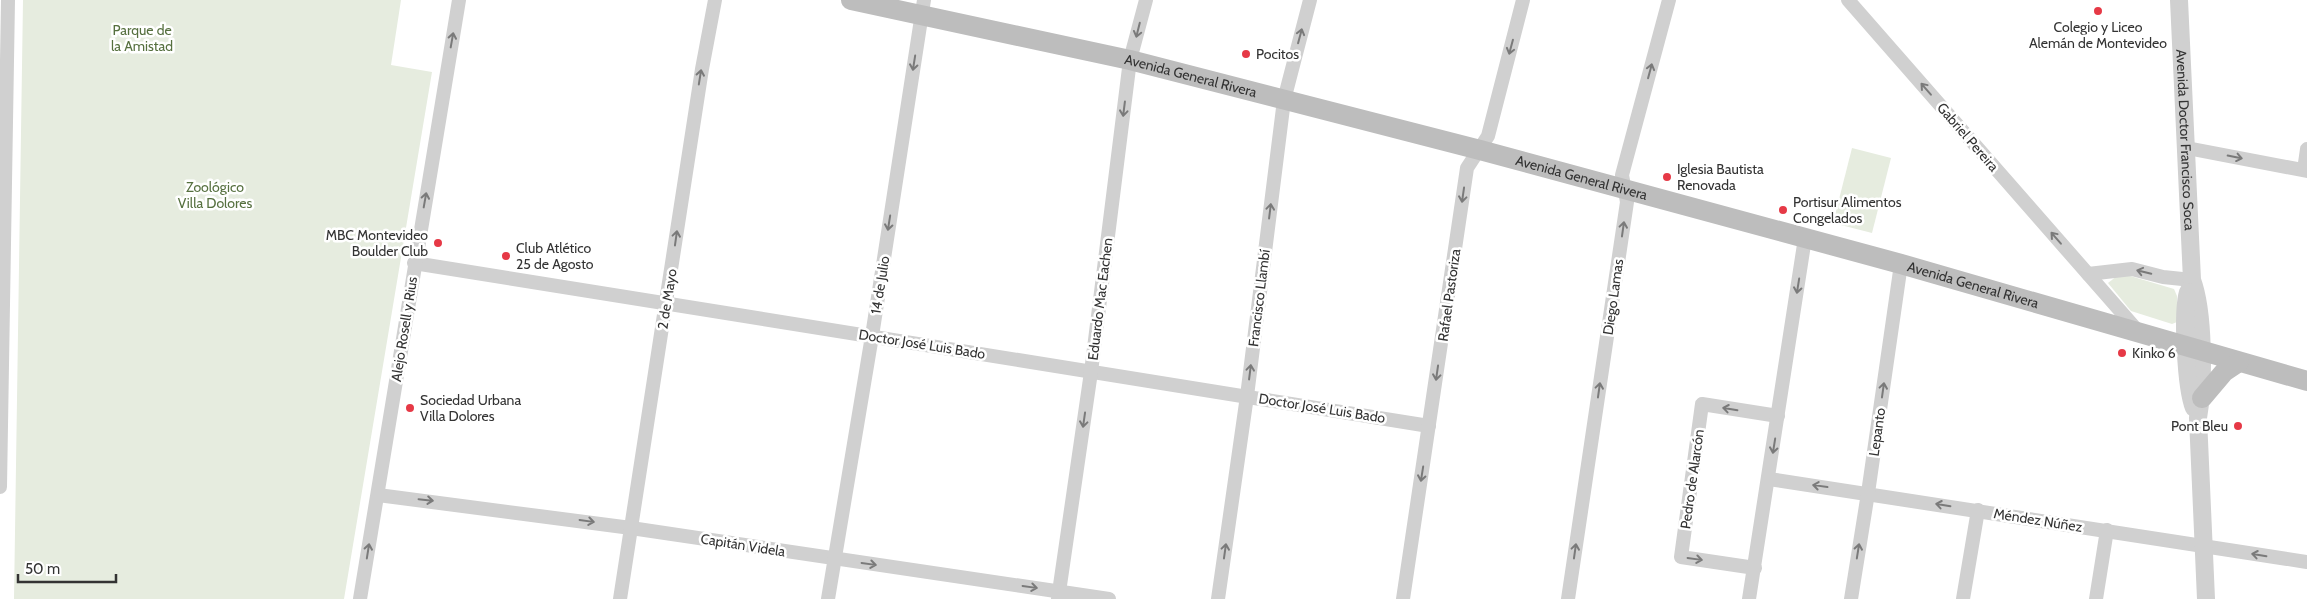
<svg xmlns="http://www.w3.org/2000/svg" width="2307" height="599" viewBox="0 0 2307 599" font-family="Cabin,sans-serif">
	<style>
		.green { fill: #e6ecdf }
		.lines { fill: none; stroke-linecap: round; stroke-linejoin: round }
		.minor { stroke: #d0d0d0; stroke-width: 14 }
		.tertiary { stroke: #d0d0d0; stroke-width: 18 }
		.secondary { stroke: #bdbdbd; stroke-width: 20 }
		.oneway { stroke: #7a7a7a }
		.poi-dot { fill: #e63946; stroke: #fff; stroke-width: 2 }
		.labels { text-anchor: middle; stroke-width: 5; stroke-linejoin: round; paint-order: stroke }
		.poi-label { font-size: 14px; fill: #333; stroke: #fff; text-anchor: start }
		.park-label { font-size: 14px; fill: #56703f; stroke: #fff }
		.street-label { font-size: 14px; fill: #333; stroke: #fff }
	</style>
	<rect width="100%" height="100%" fill="#fff"/>
	<g class="green">
		<path d="M23 0H401L391 65 432 72 344 599H14Z"/>
		<path d="M1852 148 1891 158 1872 233 1833 223Z"/>
		<path d="M2127 275 2174 289 2177 296V322L2172 324 2131 311 2108 283 2117 276Z"/>
	</g>
	<g class="lines">
		<g class="minor">
			<path d="M1848 0 2137 330"/>
			<path d="M2187 148 2307 171"/>
			<path d="M2304 170 2307 149"/>
			<path d="M414 263 1429 426"/>
			<path d="M2088 274 2132 269 2163 277 2192 280"/>
			<path d="M1769 479 2307 562"/>
			<path d="M0 487 8 0"/>
			<path d="M378 495 631 528 1109 599"/>
			<path d="M1755 568 1681 557 1702 404 1778 416"/>
			<path d="M360 599 459 0"/>
			<path d="M620 599 702 69 715 0"/>
			<path d="M828 599 872 336 924 0"/>
			<path d="M1058 599 1091 372 1130 60 1146 0"/>
			<path d="M1218 599 1247 396 1284 100 1310 0"/>
			<path d="M1403 599 1467 168 1488 136 1523 0"/>
			<path d="M1568 599 1627 202 1622 175 1669 0"/>
			<path d="M1749 599 1805 238"/>
			<path d="M1851 599 1868 493 1901 264"/>
			<path d="M1963 599 1978 510"/>
			<path d="M2096 599 2107 530"/>
		</g>
		<g class="tertiary">
			<path id="s1" d="M2179 0 2192 280C2204 312 2204 384 2198 418L2206 599"/>
			<path d="M2188 292C2182 312 2186 388 2194 408"/>
		</g>
		<g class="secondary">
			<path id="s2" d="M851 0 1130 60 1480 150 1901 264 2307 381"/>
			<path d="M2202 398 2224 372 2239 362"/>
		</g>
	</g>
	<defs><path id="oneway-shaft" d="M-6 0H5M1.5-3L5.5 0L1.5 3" fill="none" stroke-width="1.6" stroke-linecap="round" stroke-linejoin="round" transform="scale(1.25)"/></defs>
	<g class="oneway">
		<use href="#oneway-shaft" transform="translate(1138 30) rotate(104)"/>
		<use href="#oneway-shaft" transform="translate(1300 36) rotate(-75)"/>
		<use href="#oneway-shaft" transform="translate(452 40) rotate(-80)"/>
		<use href="#oneway-shaft" transform="translate(1511 47) rotate(105)"/>
		<use href="#oneway-shaft" transform="translate(914 63) rotate(99)"/>
		<use href="#oneway-shaft" transform="translate(1650 71) rotate(-75)"/>
		<use href="#oneway-shaft" transform="translate(700 77) rotate(-81)"/>
		<use href="#oneway-shaft" transform="translate(1926 89) rotate(-131)"/>
		<use href="#oneway-shaft" transform="translate(1124 109) rotate(97)"/>
		<use href="#oneway-shaft" transform="translate(2235 157) rotate(11)"/>
		<use href="#oneway-shaft" transform="translate(1463 195) rotate(98)"/>
		<use href="#oneway-shaft" transform="translate(425 200) rotate(-80)"/>
		<use href="#oneway-shaft" transform="translate(1270 211) rotate(-83)"/>
		<use href="#oneway-shaft" transform="translate(889 223) rotate(99)"/>
		<use href="#oneway-shaft" transform="translate(1623 229) rotate(-82)"/>
		<use href="#oneway-shaft" transform="translate(676 238) rotate(-82)"/>
		<use href="#oneway-shaft" transform="translate(2056 238) rotate(-131)"/>
		<use href="#oneway-shaft" transform="translate(2144 272) rotate(-166)"/>
		<use href="#oneway-shaft" transform="translate(1798 286) rotate(99)"/>
		<use href="#oneway-shaft" transform="translate(1250 372) rotate(-83)"/>
		<use href="#oneway-shaft" transform="translate(1437 373) rotate(98)"/>
		<use href="#oneway-shaft" transform="translate(1599 390) rotate(-82)"/>
		<use href="#oneway-shaft" transform="translate(1883 390) rotate(-82)"/>
		<use href="#oneway-shaft" transform="translate(1730 409) rotate(-171)"/>
		<use href="#oneway-shaft" transform="translate(1084 420) rotate(98)"/>
		<use href="#oneway-shaft" transform="translate(1774 446) rotate(99)"/>
		<use href="#oneway-shaft" transform="translate(1422 474) rotate(99)"/>
		<use href="#oneway-shaft" transform="translate(1820 486) rotate(-172)"/>
		<use href="#oneway-shaft" transform="translate(426 500) rotate(6)"/>
		<use href="#oneway-shaft" transform="translate(1943 505) rotate(-171)"/>
		<use href="#oneway-shaft" transform="translate(587 521) rotate(8)"/>
		<use href="#oneway-shaft" transform="translate(368 551) rotate(-81)"/>
		<use href="#oneway-shaft" transform="translate(1225 551) rotate(-82)"/>
		<use href="#oneway-shaft" transform="translate(1575 551) rotate(-82)"/>
		<use href="#oneway-shaft" transform="translate(1858 551) rotate(-81)"/>
		<use href="#oneway-shaft" transform="translate(2259 555) rotate(-171)"/>
		<use href="#oneway-shaft" transform="translate(1695 559) rotate(8)"/>
		<use href="#oneway-shaft" transform="translate(869 564) rotate(8)"/>
		<use href="#oneway-shaft" transform="translate(1030 587) rotate(8)"/>
	</g>
	<g class="poi-dot">
		<circle cx="2098" cy="11" r="5"/>
		<circle cx="1246" cy="54" r="5"/>
		<circle cx="1667" cy="177" r="5"/>
		<circle cx="1783" cy="210" r="5"/>
		<circle cx="438" cy="243" r="5"/>
		<circle cx="506" cy="256" r="5"/>
		<circle cx="2122" cy="353" r="5"/>
		<circle cx="410" cy="408" r="5"/>
		<circle cx="2238" cy="426" r="5"/>
	</g>
	<g class="labels">
		<g class="poi-label">
			<text x="2098" y="32" text-anchor="middle">Colegio y Liceo<tspan x="2098" dy="16">Alemán de Montevideo</tspan></text>
			<text x="1256" y="59">Pocitos</text>
			<text x="1677" y="174">Iglesia Bautista<tspan x="1677" dy="16">Renovada</tspan></text>
			<text x="1793" y="207">Portisur Alimentos<tspan x="1793" dy="16">Congelados</tspan></text>
			<text x="428" y="240" text-anchor="end">MBC Montevideo<tspan x="428" dy="16">Boulder Club</tspan></text>
			<text x="516" y="253">Club Atlético<tspan x="516" dy="16">25 de Agosto</tspan></text>
			<text x="2132" y="358">Kinko 6</text>
			<text x="420" y="405">Sociedad Urbana<tspan x="420" dy="16">Villa Dolores</tspan></text>
			<text x="2228" y="431" text-anchor="end">Pont Bleu</text>
		</g>
		<g class="park-label">
			<text x="142" y="35">Parque de<tspan x="142" dy="16">la Amistad</tspan></text>
			<text x="215" y="192">Zoológico<tspan x="215" dy="16">Villa Dolores</tspan></text>
		</g>
		<g class="street-label">
			<text dy="5" stroke="none"><textPath href="#s2" startOffset="348">Avenida General Rivera</textPath></text>
			<text transform="translate(1968 137) rotate(49)" y="5">Gabriel Pereira</text>
			<text dy="5" stroke="none"><textPath href="#s1" startOffset="140">Avenida Doctor Francisco Soca</textPath></text>
			<text dy="5" stroke="none"><textPath href="#s2" startOffset="752">Avenida General Rivera</textPath></text>
			<text dy="5" stroke="none"><textPath href="#s2" startOffset="1158">Avenida General Rivera</textPath></text>
			<text transform="translate(880 285) rotate(-81)" y="5">14 de Julio</text>
			<text transform="translate(1449 295) rotate(-82)" y="5">Rafael Pastoriza</text>
			<text transform="translate(1613 297) rotate(-82)" y="5">Diego Lamas</text>
			<text transform="translate(1259 298) rotate(-83)" y="5">Francisco Llambí</text>
			<text transform="translate(667 299) rotate(-81)" y="5">2 de Mayo</text>
			<text transform="translate(1100 299) rotate(-83)" y="5">Eduardo Mac Eachen</text>
			<text transform="translate(404 329) rotate(-81)" y="5">Alejo Rosell y Rius</text>
			<text transform="translate(922 344) rotate(9)" y="5">Doctor José Luis Bado</text>
			<text transform="translate(1322 408) rotate(9)" y="5">Doctor José Luis Bado</text>
			<text transform="translate(1877 432) rotate(-82)" y="5">Lepanto</text>
			<text transform="translate(1692 479) rotate(-82)" y="5">Pedro de Alarcón</text>
			<text transform="translate(2038 520) rotate(9)" y="5">Méndez Núñez</text>
			<text transform="translate(743 545) rotate(9)" y="5">Capitán Videla</text>
		</g>
	</g>
	<path d="M18 574v8h98v-8" fill="none" stroke="#333333" stroke-width="2.5"/>
	<text x="25" y="574" font-size="15" fill="#333333" stroke="#ffffff" stroke-width="4" paint-order="stroke">50 m</text>
</svg>
